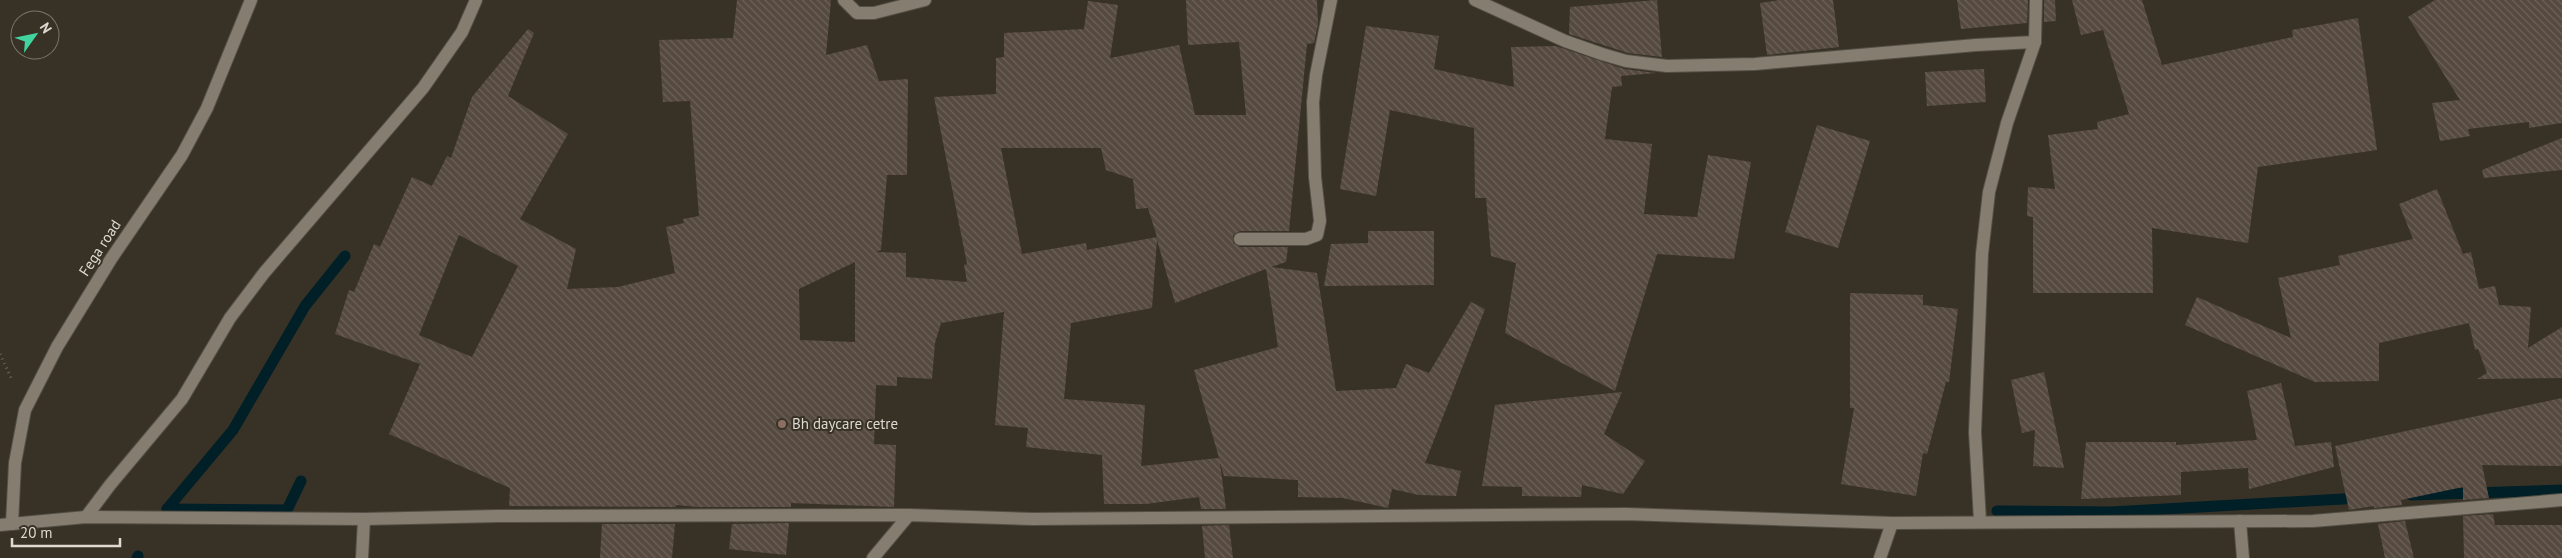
<svg xmlns="http://www.w3.org/2000/svg" width="2562" height="558" viewBox="0 0 2562 558" font-family="'PT Sans',sans-serif">
	<style>
		.lines { fill: none; stroke-linecap: round; stroke-linejoin: round }
		.stream { stroke: #001f27; stroke-width: 11 }
		.building { fill: url(#building-back-hatch); fill-rule: evenodd }
		.minor-casing { stroke: #544f45; stroke-width: 14 }
		.path { stroke: #6a655a; stroke-width: 3; stroke-dasharray: 1 4; stroke-linecap: butt }
		.minor { stroke: #857d70; stroke-width: 12 }
		.education-dot { fill: #8d6e63; stroke: #383226; stroke-width: 2 }
		.labels { text-anchor: middle; stroke-width: 4; stroke-linejoin: round; paint-order: stroke }
		.street-label { font-size: 15px; fill: #dedad2; stroke: #383226 }
		.poi-label { font-size: 15px; fill: #dedad2; stroke: #383226; text-anchor: start }
	</style>
	<defs>
		<pattern id="building-back-hatch" width="6" height="6" patternUnits="userSpaceOnUse" patternTransform="scale(1.25)"><rect width="6" height="6" fill="#554940"/><path d="M-1 5l2 2M0 0l6 6M5-1l2 2" fill="none" stroke="#6d635b"/></pattern>
	</defs>
	<rect width="100%" height="100%" fill="#383226"/>
	<g class="lines">
		<g class="stream">
			<path d="M2411 495 2562 490"/>
			<path d="M167 509 233 430 305 306 345 256"/>
			<path d="M167 509 287 510 301 481"/>
			<path d="M1997 511 2111 512 2360 498"/>
			<path d="M137 558 138 556"/>
		</g>
	</g>
	<g class="building">
		<path d="M737 0H831L826 55 867 45 879 81 908 79 907 175H887L881 250 876 252 906 253V277L967 282 964 265 967 264 934 97 996 94V58L1004 57V33L1084 29 1088 1 1118 5 1110 58 1179 45 1195 115H1246L1239 42 1188 45 1186 0H1317L1318 24 1314 43 1307 44 1289 231H1240L1233 235V243L1240 247H1288L1286 262 1271 267 1317 273 1336 391 1396 388 1406 364 1429 373 1471 302 1485 309 1425 463 1461 471 1456 496 1419 495 1392 489 1388 508 1343 498 1298 497V480L1224 476 1220 463 1226 509H1201L1199 497 1146 504H1104L1102 455 1026 447 1028 428 995 425 1004 312 941 323 935 343 932 379 897 377V386L876 385 874 444 896 445 894 507 791 503V507H698L676 505V507L509 506 510 488 389 434 420 364 335 334 349 290 354 292 374 244 380 247 412 177 432 186 447 156 451 158 472 97 528 29 534 33 508 96 568 134 520 219 576 249 567 289 618 287 675 273 666 227 684 223 683 219 699 216 690 101 663 102 659 40 733 38ZM1001 148H1101L1106 170 1133 179 1136 209 1148 208 1157 237 1087 250 1086 243 1022 254ZM459 235 518 266 472 357 419 335ZM1157 240 1175 303 1266 269 1278 347 1194 370 1219 458 1141 466 1145 405 1064 399 1071 323 1152 308ZM855 262V342L800 340 799 289Z"/>
		<path d="M1657 0 1662 57 1628 53 1569 34 1570 7Z"/>
		<path d="M1780 0H1833L1839 47 1767 55 1760 3Z"/>
		<path d="M1957 0H2028L2027 23 1961 29Z"/>
		<path d="M2044 0H2055L2056 21 2044 22Z"/>
		<path d="M2072 0H2142L2162 65 2293 37 2292 30 2358 18 2377 150 2258 167 2248 243 2152 228 2153 293H2033V217L2027 216 2028 187 2055 189 2048 135 2098 129 2097 122 2129 114 2103 30 2081 35Z"/>
		<path d="M2435 0H2562V123L2529 128V122L2468 129 2470 136 2440 141 2432 103 2460 100 2408 17Z"/>
		<path d="M1366 26 1439 36 1434 69 1514 87 1511 47 1556 46 1624 69 1656 73 1621 76 1622 86 1612 87 1605 139 1652 144 1644 214 1697 217 1708 155 1751 162 1734 259 1657 254 1615 391 1505 333 1516 263 1491 256 1486 198H1475L1474 128 1390 110 1376 196 1340 189Z"/>
		<path d="M1984 69 1986 102 1927 106 1925 72Z"/>
		<path d="M1817 125 1870 141 1838 248 1785 232Z"/>
		<path d="M2562 138V170L2484 178 2482 170Z"/>
		<path d="M2437 189 2463 254 2471 252 2479 289 2495 286 2499 305 2531 307 2528 348 2562 327V378L2477 379 2487 373 2478 349 2475 350 2469 323 2379 343V381L2315 382 2185 325 2197 297 2291 338 2278 278 2340 265 2338 256 2413 239 2399 204Z"/>
		<path d="M1368 231H1434V285L1324 286 1331 244 1368 243Z"/>
		<path d="M1850 293 1923 295V305L1958 309 1949 382H1946L1927 454 1923 453 1916 496 1841 484 1854 408H1850Z"/>
		<path d="M2044 372 2047 386 2064 468 2033 466 2035 430 2022 433 2011 380Z"/>
		<path d="M2281 383 2295 446 2331 442 2334 467 2249 489 2248 468 2181 472V495L2081 499 2086 442H2176V445L2257 440 2247 391Z"/>
		<path d="M1622 392 1604 434 1645 461 1623 494 1582 485 1581 497 1522 496V487L1482 486 1495 405Z"/>
		<path d="M2562 398V466L2482 465 2489 498 2463 500V487L2401 500 2402 505 2374 508V506L2349 510 2335 446Z"/>
		<path d="M2493 514 2495 525H2562V558H2464L2463 516Z"/>
		<path d="M2405 521 2414 558H2385L2378 524Z"/>
		<path d="M789 523 786 555 729 549 732 524Z"/>
		<path d="M602 524H675L672 558H600Z"/>
		<path d="M1229 525 1233 558H1205L1202 526Z"/>
	</g>
	<g class="lines">
		<g class="minor-casing">
			<g id="minor">
				<path d="M844 0 857 13H874L925 0"/>
				<path d="M1475 0 1565 41 1602 54 1626 61 1667 66 1755 64 1976 45 2035 42"/>
				<path d="M1240 239H1306L1317 235 1320 221 1315 177 1313 102 1316 75 1331 0"/>
				<path d="M86 517 110 485 182 399 230 318 264 273 423 88 462 32 476 0"/>
				<path d="M1980 521 1975 432 1982 254 1989 192 2007 123 2035 42 2036 0"/>
				<path d="M2240 521 2243 558"/>
				<path d="M12 524 15 463 25 410 57 347 111 259 182 155 207 108 251 0"/>
				<path d="M0 525 86 517 364 519 498 516 909 515 1033 519 1626 514 1892 523 2313 521 2562 500"/>
				<path d="M362 558 364 519"/>
				<path d="M873 558 909 515"/>
				<path d="M1880 558 1892 523"/>
			</g>
		</g>
		<path class="path" d="M0 354 12 380"/>
		<use href="#minor" class="minor"/>
	</g>
	<circle class="education-dot" cx="782" cy="424" r="5"/>
	<g class="labels">
		<g class="street-label">
			<text transform="translate(100 248) rotate(-57)" y="5">Fega road</text>
		</g>
		<g class="poi-label">
			<text x="792" y="429">Bh daycare cetre</text>
		</g>
	</g>
	<g transform="translate(35 35) rotate(57)"><circle r="24" fill="#383226" stroke="#7a756b"/>
	<path d="M0-4L9 19L0 12L-9 19Z" fill="#42d4a0"/>
	<text y="-8" font-size="14" font-weight="bold" text-anchor="middle" fill="#dedad2">N</text>
	</g>
	<path d="M12 538v8h108v-8" fill="none" stroke="#dedad2" stroke-width="2.5"/>
	<text x="20" y="538" font-size="15" fill="#dedad2" stroke="#383226" stroke-width="4" paint-order="stroke">20 m</text>
</svg>
